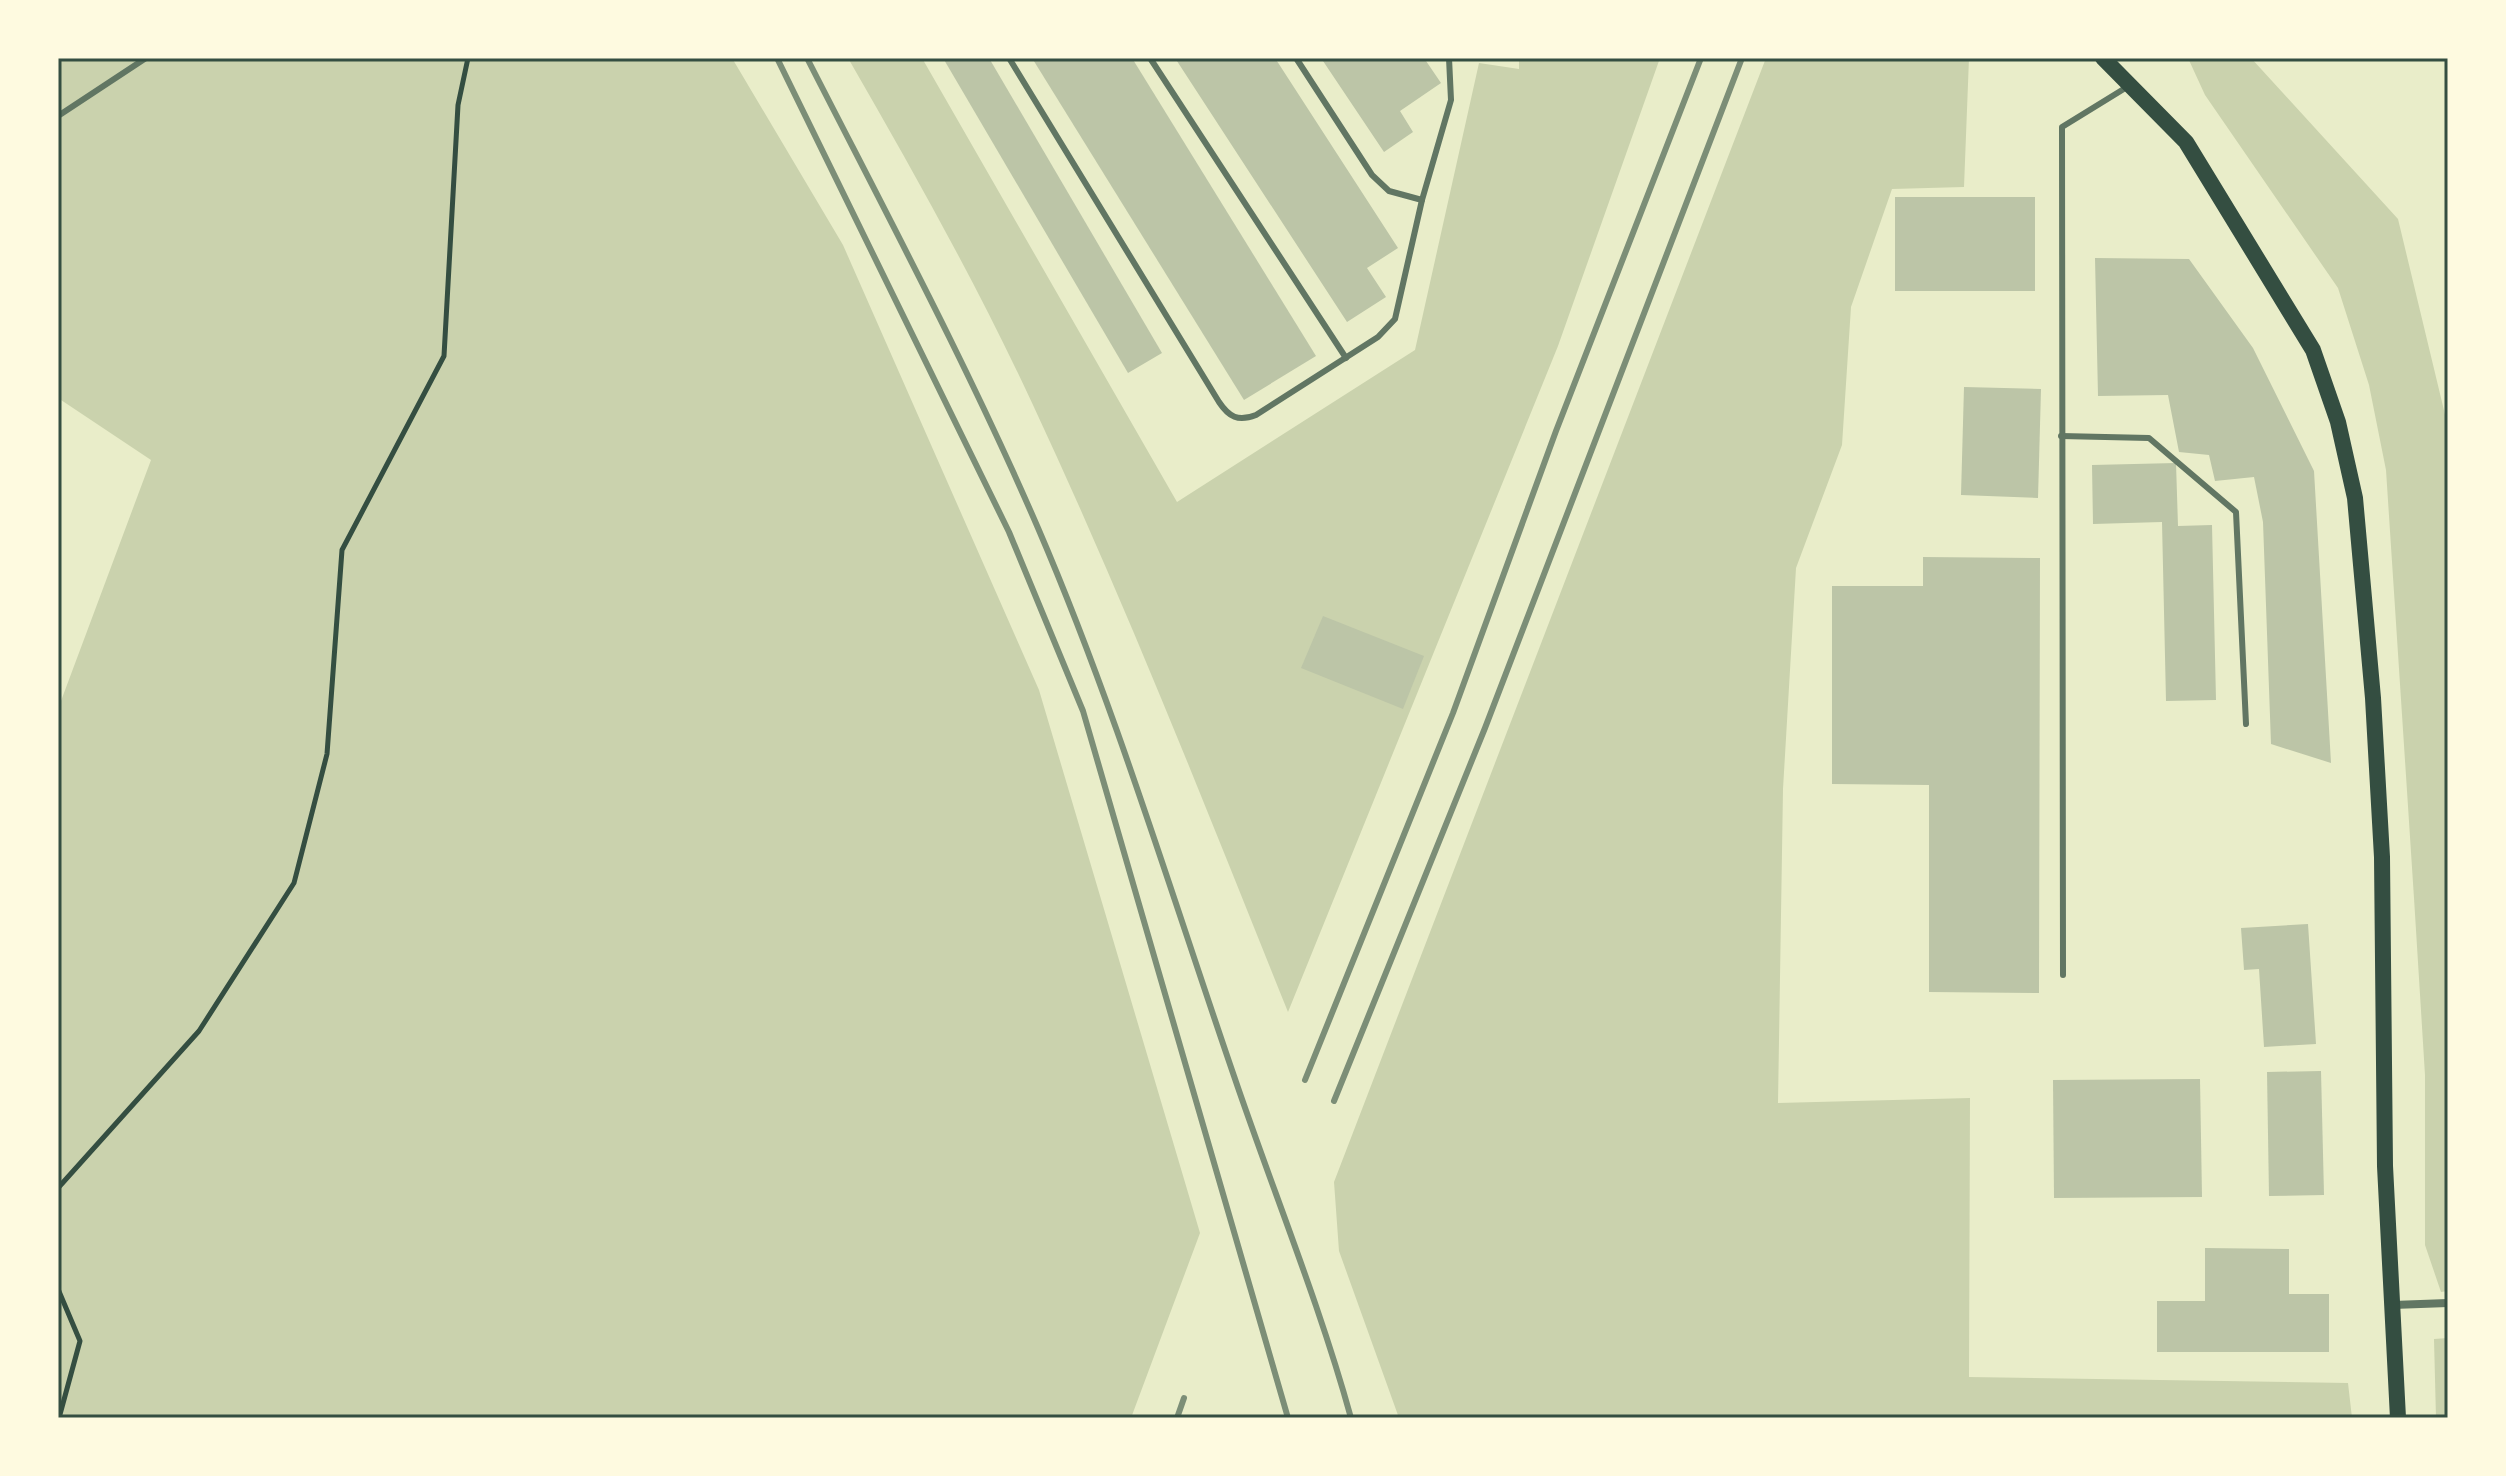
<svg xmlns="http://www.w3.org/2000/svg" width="2506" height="1476" viewBox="0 0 2506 1476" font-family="Barlow,sans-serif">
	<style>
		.green { fill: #cad2ad }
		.building { fill: #bcc5a7 }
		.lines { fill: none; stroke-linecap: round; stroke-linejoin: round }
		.path { stroke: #344e41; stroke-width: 5 }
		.service { stroke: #617663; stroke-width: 6 }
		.minor { stroke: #617663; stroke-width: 8 }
		.secondary { stroke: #344e41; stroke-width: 16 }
		.rail { stroke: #7c8e77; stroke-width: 6 }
		.neatline { fill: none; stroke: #344e41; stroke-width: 3 }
	</style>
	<rect width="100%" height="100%" fill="#e9edc9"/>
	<g class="green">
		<path d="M58 58H732L843 245 1039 690 1200 1233 1131 1418H58V709L151 460 58 398Z"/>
		<path d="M848 58H922L1177 502 1415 350 1479 63 1519 69V58H1660L1558 346 1288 1012C1206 808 1126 604 1033 405 978 286 913 171 848 58Z"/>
		<path d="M1766 58H1969L1964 187 1892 189 1851 307 1842 445 1796 568 1783 789 1778 1103 1970 1098 1969 1377 2348 1383 2352 1418H1399L1339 1251 1334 1182Z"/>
		<path d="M2188 58H2251L2398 219 2448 427V1291L2441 1292 2425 1245V1075L2414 898 2386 470 2369 385 2338 288 2205 95Z"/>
		<path d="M2448 1338V1418H2436L2434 1339Z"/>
	</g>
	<g class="building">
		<path d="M943 58H989L1162 353 1128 373Z"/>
		<path d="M1032 58H1132L1316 356 1244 400Z"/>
		<path d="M1175 58H1275L1398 248 1367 268 1386 297 1347 322Z"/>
		<path d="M1321 58H1424L1441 83 1400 111 1413 132 1384 152Z"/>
		<rect x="1895" y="197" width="140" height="94"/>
		<path d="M2095 258 2189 259 2253 348 2314 471 2331 763 2271 744 2263 522 2254 477 2215 481 2209 455 2179 452 2168 395 2098 396Z"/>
		<path d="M1964 387 2041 389 2038 498 1961 495Z"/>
		<path d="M2176 463 2178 526 2212 525 2216 700 2166 701 2162 522 2093 524 2092 465Z"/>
		<path d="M1923 557 2040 558 2039 993 1929 992V785L1832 784V586H1923Z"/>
		<path d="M1323 616 1424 656 1403 709 1301 668Z"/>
		<path d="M2308 924 2316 1044 2264 1047 2259 969 2244 970 2241 928Z"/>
		<path d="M2321 1071 2324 1195 2269 1196 2267 1072Z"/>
		<path d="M2200 1079 2202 1197 2054 1198 2053 1080Z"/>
		<path d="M2205 1248 2289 1249V1294H2329V1352H2157V1301H2205Z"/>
	</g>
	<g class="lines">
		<g class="path">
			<path d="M58 1188 199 1031 294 883 327 754 342 550 444 356 458 105 468 58"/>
			<path d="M58 1289 80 1341 59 1418"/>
		</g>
		<g class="service">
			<path d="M1009 58 1219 402C1229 417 1238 422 1256 415L1378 337 1395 319 1422 200 1451 100 1449 58"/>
			<path d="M1150 58 1346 358"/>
			<path d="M1296 58 1372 175 1389 191 1422 200"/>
			<path d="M58 116 146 58"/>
			<path d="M2061 436 2149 438 2236 512 2246 724"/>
			<path d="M2063 975 2062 127 2127 87"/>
		</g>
		<path class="minor" d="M2393 1305 2448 1303"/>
		<path class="secondary" d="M2103 58 2186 142 2313 350 2338 422 2355 498 2373 698 2382 857 2385 1166 2398 1418"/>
		<g class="rail">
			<path d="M777 58 1009 532 1083 711 1288 1418"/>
			<path d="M807 58C886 213 969 368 1038 528 1115 707 1171 893 1234 1076 1273 1191 1319 1302 1351 1418"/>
			<path d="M1305 1080 1453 713 1556 431 1701 58"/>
			<path d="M1334 1101 1485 728 1742 58"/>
			<path d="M1177 1418 1184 1398"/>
		</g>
	</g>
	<rect width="2506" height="1476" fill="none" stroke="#fefae0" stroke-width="120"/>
	<rect x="60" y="60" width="2386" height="1356" class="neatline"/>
</svg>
